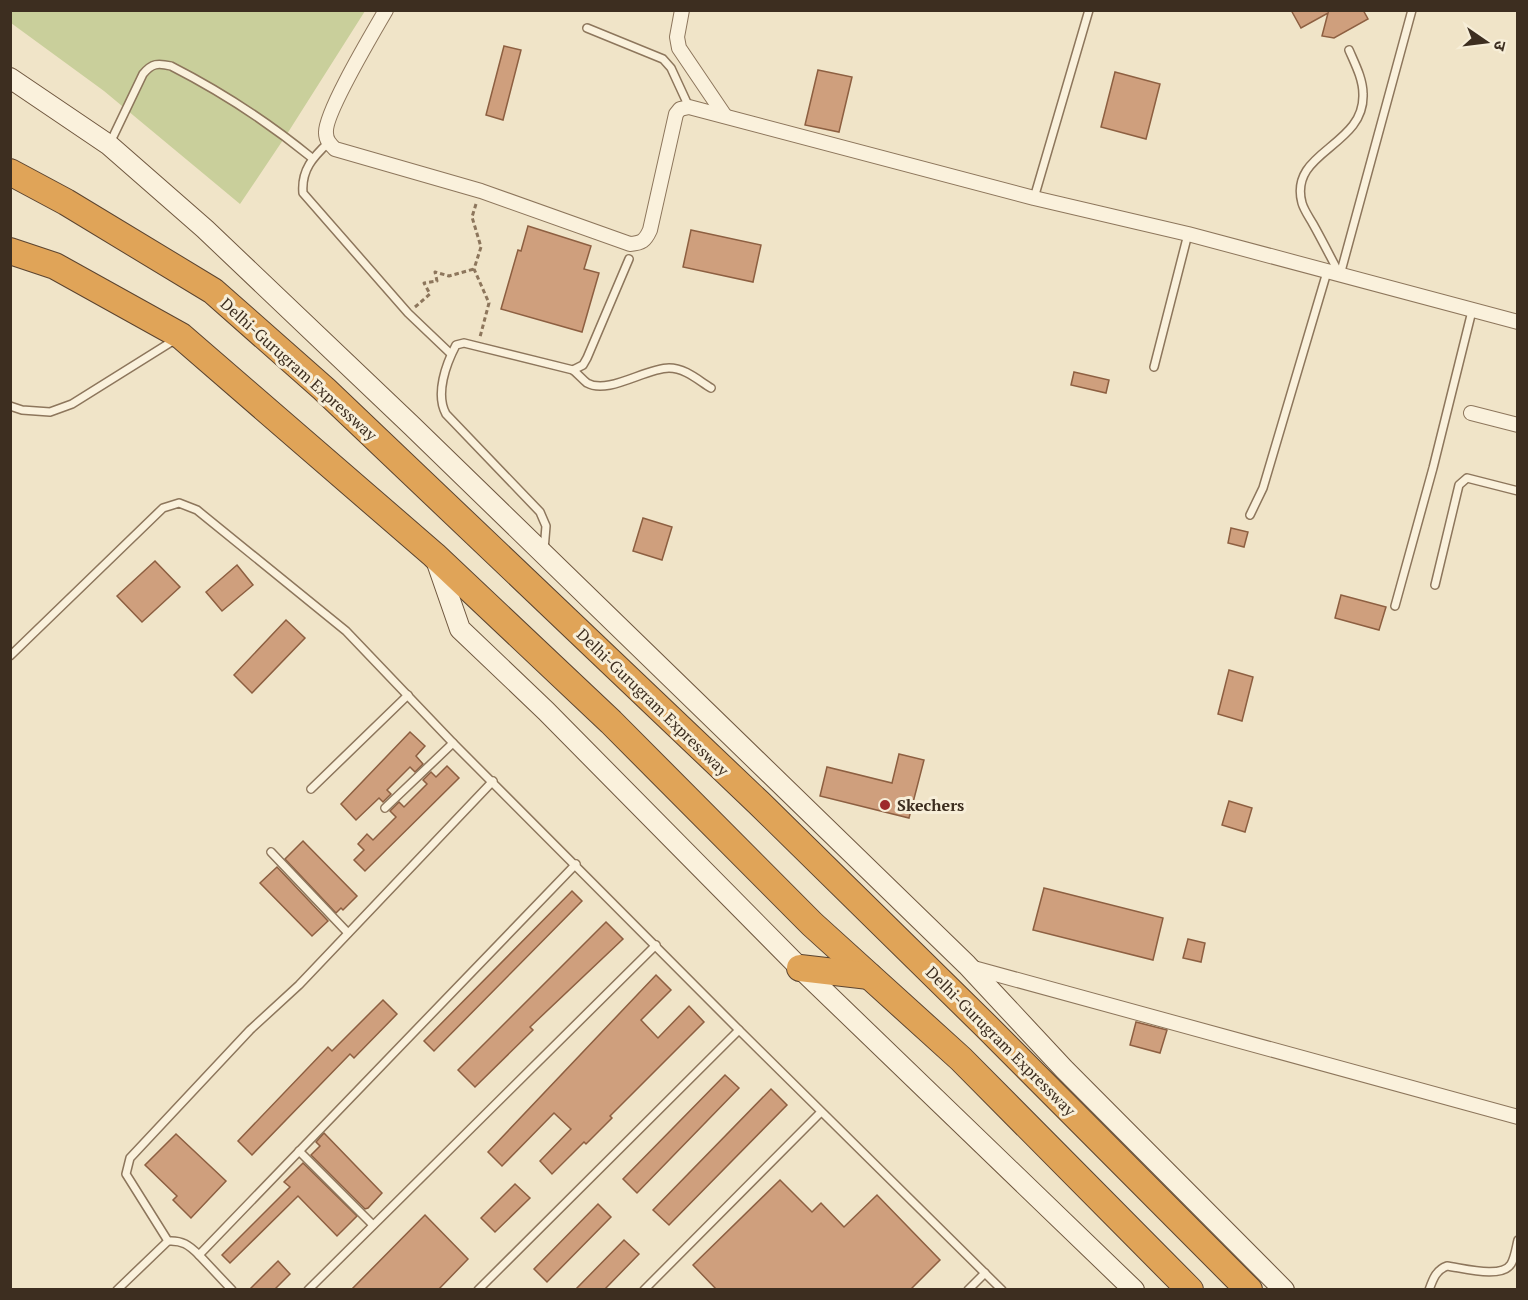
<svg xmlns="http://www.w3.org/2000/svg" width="1528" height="1300" viewBox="0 0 1528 1300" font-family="'PT Serif','Noto Sans Devanagari',serif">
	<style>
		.green { fill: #c9cf9b }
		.building { fill: #cf9f7d; stroke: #8d5f41; stroke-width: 1.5 }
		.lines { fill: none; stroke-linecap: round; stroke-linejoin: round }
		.lane-casing { stroke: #8d765c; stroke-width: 10 }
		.street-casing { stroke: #8d765c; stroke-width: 16 }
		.secondary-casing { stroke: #6f573f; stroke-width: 22 }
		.highway-casing { stroke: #5b4430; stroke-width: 28 }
		.path { stroke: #8d765c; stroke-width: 3; stroke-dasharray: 4.5 3; stroke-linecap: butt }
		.lane { stroke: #faf1dc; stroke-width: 7 }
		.street { stroke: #faf1dc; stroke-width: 14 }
		.secondary { stroke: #faf1dc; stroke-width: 20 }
		.highway { stroke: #e0a458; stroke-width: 26 }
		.poi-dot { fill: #9e2a2b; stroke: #f7eed8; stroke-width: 2 }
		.labels { text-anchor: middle; stroke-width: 6; stroke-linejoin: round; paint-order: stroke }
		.street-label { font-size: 16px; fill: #3d2e20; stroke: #f7eed8 }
		.poi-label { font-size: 16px; font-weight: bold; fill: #3d2e20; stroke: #f7eed8; text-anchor: start }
	</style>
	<rect width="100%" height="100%" fill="#f0e4c8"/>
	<path class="green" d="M11 10 365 11 287 134 240 204 104 91 11 23Z"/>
	<g class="building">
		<path d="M1291 10H1363L1368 19 1334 38 1322 36 1328 13 1301 28Z"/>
		<path d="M504 46 521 50 503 120 486 115Z"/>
		<path d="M818 70 852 77 839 132 805 125Z"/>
		<path d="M1115 72 1160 84 1146 139 1101 127Z"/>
		<path d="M528 226 591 246 584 269 599 273 582 332 501 309 518 250 521 251Z"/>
		<path d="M691 230 761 245 753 282 683 267Z"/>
		<path d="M1074 372 1109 380 1106 393 1071 385Z"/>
		<path d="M643 518 672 527 662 560 633 551Z"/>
		<path d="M1231 528 1248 532 1244 547 1228 543Z"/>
		<path d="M155 561 180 587 142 622 117 596Z"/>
		<path d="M237 565 253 585 222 611 206 592Z"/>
		<path d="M1341 595 1386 607 1379 630 1335 618Z"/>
		<path d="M286 620 305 638 252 693 234 675Z"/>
		<path d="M1229 670 1253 677 1242 721 1218 714Z"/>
		<path d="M410 732 425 746 416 756 423 764 415 772 410 767 387 790 391 794 383 802 379 798 356 820 341 804Z"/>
		<path d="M899 754 924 760 909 818 820 796 827 767 892 783Z"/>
		<path d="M447 766 459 778 365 871 354 860 364 850 358 844 367 834 373 840 396 817 390 811 399 802 404 807 427 784 423 780 431 772 436 777Z"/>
		<path d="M1229 801 1252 808 1245 832 1222 825Z"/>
		<path d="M303 841 357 896 343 910 341 908 336 913 285 859Z"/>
		<path d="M277 867 328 921 312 936 260 883Z"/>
		<path d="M1044 888 1163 918 1153 960 1033 930Z"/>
		<path d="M572 891 582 901 434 1051 424 1041Z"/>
		<path d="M606 922 623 939 530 1027 533 1030 475 1087 458 1070Z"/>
		<path d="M1188 939 1205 943 1201 962 1183 958Z"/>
		<path d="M656 975 671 990 641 1020 658 1038 689 1006 704 1022 610 1116 612 1118 586 1144 584 1142 552 1174 540 1161 571 1129 554 1113 502 1166 488 1152Z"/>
		<path d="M383 1000 397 1014 354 1058 350 1054 252 1155 238 1141 328 1047 332 1051Z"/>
		<path d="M1136 1022 1167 1030 1160 1053 1130 1045Z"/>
		<path d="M725 1075 739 1088 637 1193 623 1179Z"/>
		<path d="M771 1089 787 1105 669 1225 653 1210Z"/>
		<path d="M324 1133 382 1193 368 1208 365 1209 311 1155 320 1146 316 1142Z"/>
		<path d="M176 1134 226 1181 191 1218 173 1200 177 1196 145 1165Z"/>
		<path d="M303 1163 357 1216 337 1236 298 1196 230 1263 222 1255 290 1187 284 1182Z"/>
		<path d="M780 1180 812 1212 821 1203 844 1227 877 1195 940 1260 910 1290H717L693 1265Z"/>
		<path d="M515 1184 530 1198 495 1232 481 1218Z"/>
		<path d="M598 1204 611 1217 547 1282 534 1269Z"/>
		<path d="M425 1215 468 1259 438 1290H351Z"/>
		<path d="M624 1240 639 1254 604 1290H575Z"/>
		<path d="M278 1261 290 1274 274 1290H249Z"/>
	</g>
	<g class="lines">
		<g class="lane-casing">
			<g id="lane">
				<path d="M587 28 663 59 671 68 689 107"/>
				<path d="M329 142C313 157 301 170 303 193L408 313 451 354"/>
				<path d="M110 143 143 74C152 63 158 63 171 66 222 92 268 122 312 158"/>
				<path d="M1034 198 1089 10"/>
				<path d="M1339 273C1330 256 1322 240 1313 224 1309 217 1304 210 1302 203 1288 151 1365 147 1363 94 1363 79 1355 64 1349 50"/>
				<path d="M1340 275 1412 10"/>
				<path d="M1154 367 1188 234"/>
				<path d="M573 370C578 374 582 379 587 383 608 395 646 368 669 368 685 368 698 380 711 388"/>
				<path d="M10 406 22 410 50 412 72 404 176 339"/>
				<path d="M1250 515 1263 488 1327 272"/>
				<path d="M544 550 546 526 540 512 446 414C435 394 446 364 456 345L464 343 573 370 583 365 587 358 629 259"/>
				<path d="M1435 585 1459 485 1467 478 1518 491"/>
				<path d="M1395 606 1433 468 1472 311"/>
				<path d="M10 656 163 508 179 503 197 510 346 631 453 743 739 1030 1002 1290"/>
				<path d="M311 789 408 695"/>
				<path d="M385 808 453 743"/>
				<path d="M271 852 348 933"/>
				<path d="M299 1151 373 1225"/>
				<path d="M168 1241 126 1174 130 1158 250 1030 299 985 493 781"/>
				<path d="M199 1255 232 1290"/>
				<path d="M117 1290 168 1241C182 1240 189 1245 199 1255L576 864"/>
				<path d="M308 1290 656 945"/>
				<path d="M478 1290 739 1030"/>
				<path d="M644 1290 821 1112"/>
				<path d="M968 1290 985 1273"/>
				<path d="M1429 1290C1433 1279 1436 1270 1447 1266 1463 1268 1502 1279 1511 1264 1515 1257 1516 1248 1518 1240"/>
			</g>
		</g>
		<g class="street-casing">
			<g id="street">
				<path d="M386 10C374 31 324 114 326 133 326 140 330 144 335 149L481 191 630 244C642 243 645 241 650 230L676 114 680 109 689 107 1034 198 1188 234 1518 322"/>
				<path d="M682 10 677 37 679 48 725 116"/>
				<path d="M1471 413 1518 425"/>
				<path d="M970 967 1518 1117"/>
			</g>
		</g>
		<g class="secondary-casing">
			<g id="secondary">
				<path d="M10 78 109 145 205 229 412 426 967 965 1064 1069 1284 1290"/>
				<path d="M435 557 460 629 546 711 800 968 1134 1290"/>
			</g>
		</g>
		<g class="highway-casing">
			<g id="highway">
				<path d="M10 172 66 202 213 291 324 389 759 803 987 1027 1249 1290"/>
				<path d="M10 251 55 266 181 336 434 555 611 722 812 924 961 1059 1190 1290"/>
				<path d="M800 968 869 976"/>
			</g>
		</g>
		<g class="path">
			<path d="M476 204 472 217 481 247 474 269 489 303 480 337"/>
			<path d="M415 307 430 294 424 283 437 281 435 272 449 276 474 269"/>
		</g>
		<use href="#lane" class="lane"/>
		<use href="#street" class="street"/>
		<use href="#secondary" class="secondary"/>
		<use href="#highway" class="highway"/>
	</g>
	<circle class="poi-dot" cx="885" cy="805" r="6"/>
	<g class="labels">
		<g class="street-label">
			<text transform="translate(299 369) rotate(42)" y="6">Delhi-Gurugram Expressway</text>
			<text transform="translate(653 702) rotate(44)" y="6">Delhi-Gurugram Expressway</text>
			<text transform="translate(1001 1041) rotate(45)" y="6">Delhi-Gurugram Expressway</text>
		</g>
		<g class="poi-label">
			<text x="897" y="811">Skechers</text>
		</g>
	</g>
	<rect width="1528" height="1300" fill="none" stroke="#3d2e20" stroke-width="24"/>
	<g transform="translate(1486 42) rotate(104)" stroke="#f7eed8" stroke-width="4.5" paint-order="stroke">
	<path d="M0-4.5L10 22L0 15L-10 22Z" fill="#3d2e20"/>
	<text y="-9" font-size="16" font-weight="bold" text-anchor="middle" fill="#3d2e20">उ</text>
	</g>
</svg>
